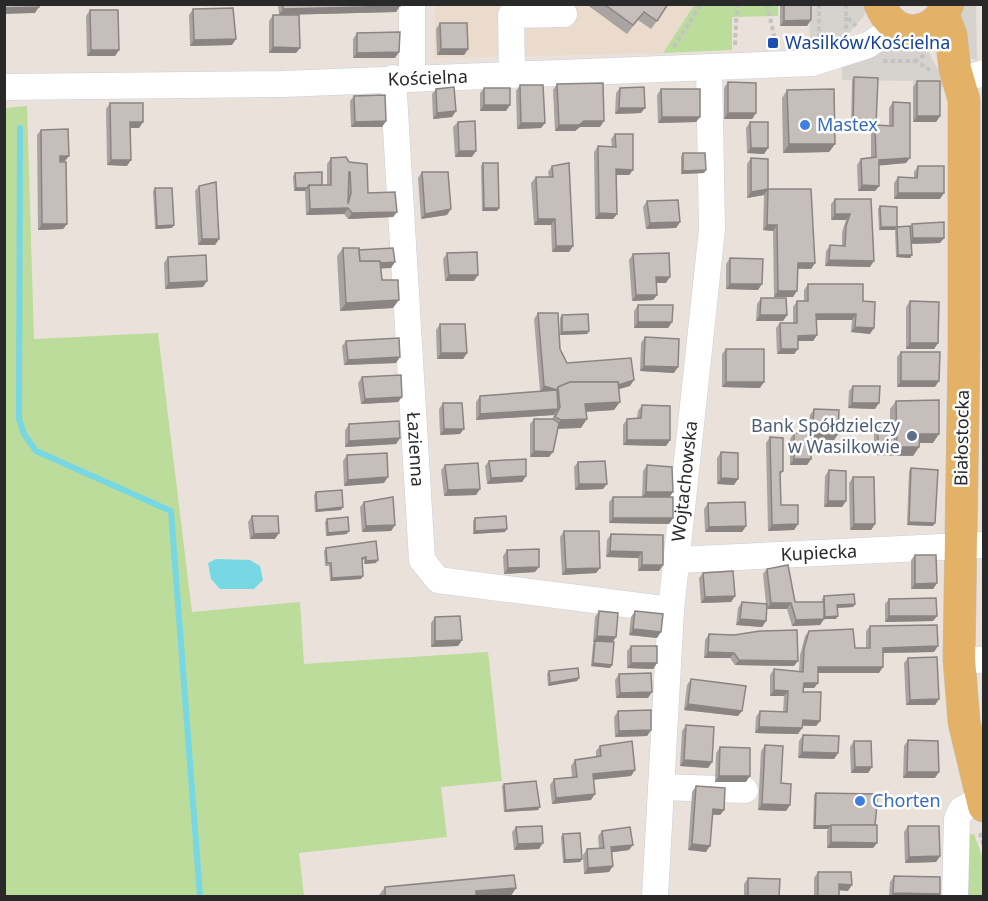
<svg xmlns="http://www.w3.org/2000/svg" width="988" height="901" viewBox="0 0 988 901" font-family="'Noto Sans',sans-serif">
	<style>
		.education { fill: #eadbcc }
		.green { fill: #bcdc9c }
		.plaza { fill: #d6d2ce }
		.water { fill: #77d8e3 }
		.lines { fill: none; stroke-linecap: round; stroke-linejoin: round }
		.stream { stroke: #77d8e3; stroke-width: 6 }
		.minor-casing { stroke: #cacfd9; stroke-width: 27 }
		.major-casing { stroke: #c3c3c3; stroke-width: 33 }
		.path { stroke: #c3c3c3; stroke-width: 4; stroke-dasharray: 4.5 3; stroke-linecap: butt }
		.minor { stroke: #fff; stroke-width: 26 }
		.major { stroke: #e3b267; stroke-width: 32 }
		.wall { fill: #a9a3a1 }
		.shaded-wall { fill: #8a8583 }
		.building { fill: #c5bebb; stroke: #8a8583; stroke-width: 1.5; fill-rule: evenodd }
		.transit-dot { fill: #1a4fb4; stroke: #fff; stroke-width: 2 }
		.shop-dot { fill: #3f7fe0; stroke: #fff; stroke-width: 2 }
		.service-dot { fill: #5c6f8a; stroke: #fff; stroke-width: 2 }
		.labels { text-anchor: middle; stroke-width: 5; stroke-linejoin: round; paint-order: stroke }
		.transit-label { font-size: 18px; fill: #164399; stroke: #fff; text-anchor: start }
		.street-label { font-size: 18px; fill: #292929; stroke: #fff }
		.shop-label { font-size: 18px; fill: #366cbe; stroke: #fff; text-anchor: start }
		.service-label { font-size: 18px; fill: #4e5e75; stroke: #fff; text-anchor: end }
	</style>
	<rect width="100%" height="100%" fill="#eae1db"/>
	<path class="education" d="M435 5H694L663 53 434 58Z"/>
	<g class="green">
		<path d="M694 5H778V16L732 17V50L663 53Z"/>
		<path d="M27 106 34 339 158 333 192 612 300 602 304 664 488 652 502 781 441 787 447 837 299 853 304 896H5L4 108Z"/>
		<path d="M974 834 983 859V896H967L968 835Z"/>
	</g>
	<g class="plaza">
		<path d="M809 5H869L864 16 846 36 832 44 810 49Z"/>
		<path d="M956 5H976L977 60 969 58Z"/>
		<path d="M905 42 917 44 928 51 947 87H913V81L842 80V65L894 43Z"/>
	</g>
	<path class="water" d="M216 559 250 560 260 566 263 580 254 589H220L211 579 208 563Z"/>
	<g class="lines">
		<path class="stream" d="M20 128 19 419 24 434 36 451 171 511 200 896"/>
		<g class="minor-casing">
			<g id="minor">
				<path d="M512 74 511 15 564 14"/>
				<path d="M412 77V4"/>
				<path id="s1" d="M393 78 422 560 438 580 671 610"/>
				<path d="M959 80 984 73"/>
				<path id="s2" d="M4 87 283 84 812 63 868 45 897 26"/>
				<path id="s3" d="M677 560 984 545"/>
				<path d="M959 659 984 660"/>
				<path d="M661 787 745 790"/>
				<path id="s4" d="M655 896 671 610 712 229 709 67"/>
				<path d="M955 896 957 819 961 810 981 799"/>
			</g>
		</g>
		<g class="major-casing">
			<g id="major">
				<path d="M880 4C894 41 934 38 948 4"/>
				<path d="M943 15 951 35 955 69 964 100V350L959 659 964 722 984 806"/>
			</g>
		</g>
		<g class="path">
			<path d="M767 4 776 45"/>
			<path d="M819 4V40"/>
			<path d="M846 4V16L856 26"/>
			<path d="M846 29V16"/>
			<path d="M735 45 737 4"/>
			<path d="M674 47 701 4"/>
			<path d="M924 55 916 61 931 71"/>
			<path d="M883 61H916"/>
			<path d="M980 833 984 846"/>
		</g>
		<use href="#minor" class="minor"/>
		<use href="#major" class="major"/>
	</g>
	<g class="wall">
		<path d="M278 4H400L396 12 279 15Z"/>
		<path d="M586 4H669L651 29 638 20 627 34Z"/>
		<path d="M780 4H811L807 26H780Z"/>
		<path d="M193 9 232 45 190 46 189 15Z"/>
		<path d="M90 10 119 50 115 56H87L86 16Z"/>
		<path d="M273 15 300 48 296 53H269V21Z"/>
		<path d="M440 23 468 49 464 55H437L436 29Z"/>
		<path d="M357 33 395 58H353V39Z"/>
		<path d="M854 77 876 125 889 126V108L893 102 906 163 879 165V186L875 191H858L857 165 861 159 871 158V131L851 130 852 80Z"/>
		<path d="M917 81 940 116 936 122H913V87Z"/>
		<path d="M728 82 756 113 752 119H724V88Z"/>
		<path d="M557 84 600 127H580L575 131H555L553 90Z"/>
		<path d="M520 85 545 123 541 128 517 129 516 91Z"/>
		<path d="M484 88 506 111H480V93Z"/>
		<path d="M620 88 641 113 615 114 616 93Z"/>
		<path d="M436 89 456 111 452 117 433 119 432 94Z"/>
		<path d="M661 89 700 117 696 122 658 123 657 95Z"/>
		<path d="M787 90 835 144 829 152 783 153 782 98Z"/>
		<path d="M354 96 386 121 382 127H351L350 101Z"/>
		<path d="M110 103 143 122 139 128H130L127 166 107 165 106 109Z"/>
		<path d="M458 122 472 157H455L453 127Z"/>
		<path d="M750 122 768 148 764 154 747 153 746 128Z"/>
		<path d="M41 130 65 161H60L67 224 63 229 38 230 37 135Z"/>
		<path d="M615 134 633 170 629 175H616L617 214 613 219H595L594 152 598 146 612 147 611 139Z"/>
		<path d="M683 153 704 173 681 174V156Z"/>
		<path d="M346 157 368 193 397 212 393 217 348 219 344 214 306 215 305 191H294L293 176 295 173 322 185H327V164L331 158Z"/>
		<path d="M751 158 768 189 815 263 811 269H798L793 297H774L773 231 763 230 764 195 747 198V164Z"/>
		<path d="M483 163 499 208 497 211H482L481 166Z"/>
		<path d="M552 166 573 246 569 252H552L551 225H534L531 183 536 177H549L548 172Z"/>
		<path d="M918 166 940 199H894V183L898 177 914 178V172Z"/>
		<path d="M422 172 447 215 421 219 418 178Z"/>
		<path d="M199 186 219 239 215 245H198L195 191Z"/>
		<path d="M155 188 172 228 155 229 153 191Z"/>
		<path d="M835 199H871L870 267 825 266 826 251 830 245 842 246V232L846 220H831V204Z"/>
		<path d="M647 201 680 222 676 228 646 229 643 207Z"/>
		<path d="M880 206 895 230H879L878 209Z"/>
		<path d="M912 224 944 238 940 243 911 244 912 255 910 258 896 257 895 230 897 227 910 226Z"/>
		<path d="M343 248 359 250 391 268H381L382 280 393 308 340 311 337 256Z"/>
		<path d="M447 253 474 281H445L443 259Z"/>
		<path d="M633 254 666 283H656L657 295 653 300 632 301 629 260Z"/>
		<path d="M168 257 203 287 165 289 164 263Z"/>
		<path d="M730 258 758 290 726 289V264Z"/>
		<path d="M808 284 863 301 870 334 851 332 852 320H816L817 335 813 341H798V349L794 354H777L776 328 780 323H793V307L797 301H804V290Z"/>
		<path d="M761 298 787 315 783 321H756L757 304Z"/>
		<path d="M910 301 938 343 934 349H906V307Z"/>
		<path d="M638 305 672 322 668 328H634V311Z"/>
		<path d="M538 313 560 349 567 363 630 386 619 389 614 410 586 412 581 428H558L549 457H530V424L534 419H552L554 415 476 420V402L480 396 540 391 534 319Z"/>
		<path d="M562 315 589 331 587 334 560 335V318Z"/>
		<path d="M440 324 467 353 463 359H437L436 330Z"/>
		<path d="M645 337 674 373 640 371 641 343Z"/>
		<path d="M346 341 396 363 344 365 342 346Z"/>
		<path d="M726 349 760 388 722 387V354Z"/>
		<path d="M901 352 935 387H897V357Z"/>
		<path d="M362 377 402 397 398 402 361 404 358 383Z"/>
		<path d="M853 386 875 409 848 408 849 391Z"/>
		<path d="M896 401 933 443H919V447L913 456 874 455V429L878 424H890V409Z"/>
		<path d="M443 403 460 434 440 435 439 409Z"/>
		<path d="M642 405 670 440 666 446 623 445V425L627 419 637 418 638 411Z"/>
		<path d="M814 409 838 434 834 440 811 439V459L807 465H790V439L794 433H808L810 415Z"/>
		<path d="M349 424 400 438 396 444 345 447V430Z"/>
		<path d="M770 437 783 471 780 475 781 505 798 524 794 530 768 531 766 443Z"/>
		<path d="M721 452 734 485 717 484V458Z"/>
		<path d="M347 455 384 483 344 486 343 461Z"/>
		<path d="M489 461 526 476 522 482 487 484 485 466Z"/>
		<path d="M578 462 603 489 575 490 574 467Z"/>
		<path d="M445 465 480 489 476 495 444 496 441 470Z"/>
		<path d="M647 465 673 492 669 497 673 518 669 524 609 523V502L613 497H642L643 471Z"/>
		<path d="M911 468 933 526 907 525 909 471Z"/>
		<path d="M829 470 846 501 842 507H824L825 476Z"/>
		<path d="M853 477 875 524 871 530H850L849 483Z"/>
		<path d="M316 492 341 510 315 512 314 495Z"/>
		<path d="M364 502 395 525 391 531 362 532 360 507Z"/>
		<path d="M708 503 746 526 742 532H705L704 509Z"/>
		<path d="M252 516 275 539H250L248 522Z"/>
		<path d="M475 518 505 532 473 534V521Z"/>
		<path d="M327 519 347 534 326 536 325 522Z"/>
		<path d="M564 531 600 568 596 573 562 575 560 537Z"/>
		<path d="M611 534 663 565 659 571H638V558L606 557 607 540Z"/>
		<path d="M376 541V563L364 564V560H362L361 579 330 581 329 566H325L324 551 326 548Z"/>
		<path d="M507 550 535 572 504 574 503 556Z"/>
		<path d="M915 555 937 583 933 589H911V560Z"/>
		<path d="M767 569 795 602H822V599L824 596 855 604 853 607 837 608 836 619H824L820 625 792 626 787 609H767L766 621 762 627 736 625 738 608 742 602 766 604 763 574Z"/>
		<path d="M703 573 735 596 731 602 701 603 699 578Z"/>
		<path d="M889 599 937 616 933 621 885 622V604Z"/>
		<path d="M599 611 613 642 610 668 591 666 593 644 594 642H593L595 617Z"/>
		<path d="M635 611 657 638 629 635 631 617Z"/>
		<path d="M435 617 462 640 458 646 431 647V623Z"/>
		<path d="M870 626 934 652 883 653 879 673H818V683L814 688H803V692L820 721 816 726H803L802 728 798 734 755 733 756 717 760 711 783 712 784 696H770V675L774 669 799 671 800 655 805 636 809 631 855 648H866V631Z"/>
		<path d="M709 634 794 666 735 665 730 658H704L705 640Z"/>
		<path d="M631 646 657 663 653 669 627 668V651Z"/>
		<path d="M908 658 939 699 935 705H906L904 663Z"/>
		<path d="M549 671 577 681 548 686 547 674Z"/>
		<path d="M619 674 648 698H616L615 680Z"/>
		<path d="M691 679 738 716 684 710 687 685Z"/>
		<path d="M618 711 651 730 647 736 615 737 614 717Z"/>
		<path d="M686 725 712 762 708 768 680 766 682 731Z"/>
		<path d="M803 735 838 753 834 759 798 758 799 741Z"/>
		<path d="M908 740 935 778H903L904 746Z"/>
		<path d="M854 741 872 767 868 773H851L850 747Z"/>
		<path d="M765 745 790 805 786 811 758 810 761 751Z"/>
		<path d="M600 746 635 770 631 776 593 780 591 800 552 804 550 785 554 779 572 777 571 766 575 760 596 757V751Z"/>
		<path d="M720 747 746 782H715L716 753Z"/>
		<path d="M504 784 538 810 504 812 502 786Z"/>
		<path d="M696 786 724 810 720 815H712L706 852 688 850 692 792Z"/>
		<path d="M816 793 875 825 877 843 873 848H827V831L828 829H813L814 795Z"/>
		<path d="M908 826 940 856 936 862 905 863 904 832Z"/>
		<path d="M516 827 539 849 514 850 512 832Z"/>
		<path d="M602 831 629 850 612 852 613 866 609 872 584 874 583 855 587 849 599 848 598 836Z"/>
		<path d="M563 834 582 859 580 862 563 863 561 837Z"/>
		<path d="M818 872 848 891 839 890V897H814V878Z"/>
		<path d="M894 876 940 894 938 897H889L890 882Z"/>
		<path d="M748 878 779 897H744V884Z"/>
		<path d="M385 887 516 888 510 897H379V895Z"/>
	</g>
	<g class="shaded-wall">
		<path d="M400 6 396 12 279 15 283 9Z"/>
		<path d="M39 7 35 13 4 14V8Z"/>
		<path d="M811 20 807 26H780L784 21Z"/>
		<path d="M236 39 232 45 190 46 194 40Z"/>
		<path d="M273 47 300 48 296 53H269Z"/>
		<path d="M441 49H468L464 55H437Z"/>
		<path d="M91 50H119L115 56H87Z"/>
		<path d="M399 52 395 58H353L357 53Z"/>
		<path d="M484 105H510L506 111H480Z"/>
		<path d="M619 108H645L641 113 615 114Z"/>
		<path d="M456 111 452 117 433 119 437 113Z"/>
		<path d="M728 113H756L752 119H724Z"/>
		<path d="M917 116H940L936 122H913Z"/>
		<path d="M662 117H700L696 122 658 123Z"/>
		<path d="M386 121 382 127H351L355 122Z"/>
		<path d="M584 121H604L600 127H580L575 131H555L559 125Z"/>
		<path d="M130 122H143L139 128H126Z"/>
		<path d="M521 123H545L541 128 517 129Z"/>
		<path d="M853 128 873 129 871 131 851 130Z"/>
		<path d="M789 144H835L829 152 783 153Z"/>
		<path d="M751 148H768L764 154 747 153Z"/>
		<path d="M459 151H476L472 157H455Z"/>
		<path d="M60 156H69L65 161 56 162Z"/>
		<path d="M910 158 906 163 875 166 879 160Z"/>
		<path d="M111 160H131L127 166 107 165Z"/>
		<path d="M616 169 633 170 629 175H612Z"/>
		<path d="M706 170 704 173 681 174 683 171Z"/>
		<path d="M862 185 879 186 875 191H858Z"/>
		<path d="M296 188H307L305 191H294Z"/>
		<path d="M768 189 764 195 747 198 751 192Z"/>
		<path d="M898 193H944L940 199H894Z"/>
		<path d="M348 208 344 214 306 215 310 209Z"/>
		<path d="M484 208H499L497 211H482Z"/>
		<path d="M451 209 447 215 421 219 425 214Z"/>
		<path d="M397 212 393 217 348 219 352 213Z"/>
		<path d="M599 213 617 214 613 219H595Z"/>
		<path d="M835 214H850L846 220H831Z"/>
		<path d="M538 219H555L551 225H534Z"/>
		<path d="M680 222 676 228 646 229 650 223Z"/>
		<path d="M42 224H67L63 229 38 230Z"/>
		<path d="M174 225 172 228 155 229 157 226Z"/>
		<path d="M767 225H777L773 231 763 230Z"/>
		<path d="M881 227H897L895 230H879Z"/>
		<path d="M913 238H944L940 243 909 244Z"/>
		<path d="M202 239H219L215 245H198Z"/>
		<path d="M556 246H573L569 252H552Z"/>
		<path d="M898 255H912L910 258 896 257Z"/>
		<path d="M829 260 874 261 870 267 825 266Z"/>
		<path d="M395 262 391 268 354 270 358 264Z"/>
		<path d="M798 263H815L811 269 794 268Z"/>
		<path d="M449 275H478L474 281H445Z"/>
		<path d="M656 277H670L666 283H652Z"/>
		<path d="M207 281 203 287 165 289 169 283Z"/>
		<path d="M730 284H762L758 290 726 289Z"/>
		<path d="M778 291H797L793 297H774Z"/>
		<path d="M636 295H657L653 300 632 301Z"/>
		<path d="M399 300 393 308 340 311 346 303Z"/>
		<path d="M816 314H856L852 320H812Z"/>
		<path d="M760 315H787L783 321H756Z"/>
		<path d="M638 322H672L668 328H634Z"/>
		<path d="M855 327 874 328 870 334 851 332Z"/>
		<path d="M589 331 587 334 560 335 562 332Z"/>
		<path d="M817 335 813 341H794L798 336Z"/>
		<path d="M910 343H938L934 349H906Z"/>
		<path d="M781 349H798L794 354H777Z"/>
		<path d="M441 353H467L463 359H437Z"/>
		<path d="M400 357 396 363 344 365 348 360Z"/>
		<path d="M644 366 678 367 674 373 640 371Z"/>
		<path d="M634 380 630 386 612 391 559 392Z"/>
		<path d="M901 381H939L935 387H897Z"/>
		<path d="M726 382H764L760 388 722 387Z"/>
		<path d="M544 386 557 390 540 392Z"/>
		<path d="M402 397 398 402 361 404 365 399Z"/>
		<path d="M620 402 614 410 579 412 585 404Z"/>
		<path d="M852 403H879L875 409 848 408Z"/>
		<path d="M558 409 554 415 476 420 480 414Z"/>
		<path d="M587 419 581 428 555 429 561 420Z"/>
		<path d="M444 429H464L460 434 440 435Z"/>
		<path d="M812 433 838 434 834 440 808 439Z"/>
		<path d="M920 434H939L933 443H914Z"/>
		<path d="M400 438 396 444 345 447 349 441Z"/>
		<path d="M627 440H670L666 446 623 445Z"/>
		<path d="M897 447H919L913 456 874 455 878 449 895 450Z"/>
		<path d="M534 451 553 452 549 457H530Z"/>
		<path d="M794 459H811L807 465H790Z"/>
		<path d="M526 476 522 482 487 484 491 478Z"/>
		<path d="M388 477 384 483 344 486 348 480Z"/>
		<path d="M721 478 738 479 734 485 717 484Z"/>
		<path d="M579 484H607L603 489 575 490Z"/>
		<path d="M480 489 476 495 444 496 448 490Z"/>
		<path d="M646 492H673L669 498H642Z"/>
		<path d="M828 501H846L842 507H824Z"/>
		<path d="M343 507 341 510 315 512 317 510Z"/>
		<path d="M613 518H673L669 524 609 523Z"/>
		<path d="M909 522 935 523 933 526 907 525Z"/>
		<path d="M798 524 794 530 768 531 772 525Z"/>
		<path d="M854 524H875L871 530H850Z"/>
		<path d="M395 525 391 531 362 532 366 526Z"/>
		<path d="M746 526 742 532H705L709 527Z"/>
		<path d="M507 529 505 532 473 534 475 531Z"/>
		<path d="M349 531 347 534 326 536 328 533Z"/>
		<path d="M279 533 275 539H250L254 534Z"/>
		<path d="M610 551 642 552 638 558 606 557Z"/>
		<path d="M378 560 376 563 364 564 366 561Z"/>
		<path d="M642 565H663L659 571H638Z"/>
		<path d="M539 567 535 572 504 574 508 568Z"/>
		<path d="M600 568 596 573 562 575 566 569Z"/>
		<path d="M363 576 361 579 330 581 332 578Z"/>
		<path d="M937 583 933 589H911L915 584Z"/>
		<path d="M735 596 731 602 701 603 705 597Z"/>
		<path d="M771 603H791L787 609H767Z"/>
		<path d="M855 604 853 607 835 608 837 605Z"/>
		<path d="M838 616 836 619H824L820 625 792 626 796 620 823 619 825 617Z"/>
		<path d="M889 616H937L933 621 885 622Z"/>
		<path d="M740 619 766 621 762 627 736 625Z"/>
		<path d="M633 629 661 632 657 638 629 635Z"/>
		<path d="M597 636 616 637 612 643 593 642Z"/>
		<path d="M462 640 458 646 431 647 435 641Z"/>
		<path d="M938 646 934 652 879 653 883 648Z"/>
		<path d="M708 652 734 653 730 658H704Z"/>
		<path d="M739 660 798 661 794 666 735 665Z"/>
		<path d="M593 663 612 665 610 668 591 666Z"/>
		<path d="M631 663H657L653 669 627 668Z"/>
		<path d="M818 667H883L879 673H814Z"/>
		<path d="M579 678 577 681 548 686 550 683Z"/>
		<path d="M804 683H818L814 688H800Z"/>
		<path d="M774 690 788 691 784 696H770Z"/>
		<path d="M652 692 648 698H616L620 693Z"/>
		<path d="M939 699 935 705H906L910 700Z"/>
		<path d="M688 704 742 711 738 716 684 710Z"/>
		<path d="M803 720 820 721 816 726 799 725Z"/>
		<path d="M759 727 802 728 798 734 755 733Z"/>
		<path d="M651 730 647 736 615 737 619 731Z"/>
		<path d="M802 752 838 753 834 759 798 758Z"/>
		<path d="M684 760 712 762 708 768 680 766Z"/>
		<path d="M855 767H872L868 773H851Z"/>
		<path d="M635 770 631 776 589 780 593 774Z"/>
		<path d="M907 772H939L935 778H903Z"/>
		<path d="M719 776H750L746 782H715Z"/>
		<path d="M595 794 591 800 552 804 556 798Z"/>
		<path d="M762 804 790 805 786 811 758 810Z"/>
		<path d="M540 807 538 810 504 812 506 810Z"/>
		<path d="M713 809 724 810 720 815 709 814Z"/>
		<path d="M815 826H830L828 829H813Z"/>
		<path d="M831 842 877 843 873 848H827Z"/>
		<path d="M543 843 539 849 514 850 518 844Z"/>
		<path d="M692 844 710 846 706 852 688 850Z"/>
		<path d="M633 845 629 850 607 853 611 847Z"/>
		<path d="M940 856 936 862 905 863 909 857Z"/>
		<path d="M582 859 580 862 563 863 565 860Z"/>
		<path d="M613 866 609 872 584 874 588 868Z"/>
		<path d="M839 884 852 885 848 891 835 890Z"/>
		<path d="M516 888 510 897H471L476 891Z"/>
		<path d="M893 893 940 894 938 897H891Z"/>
	</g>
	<g class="building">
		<path d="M4 4H39V7L4 8Z"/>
		<path d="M283 4H400V6L283 9Z"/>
		<path d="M604 4H668L657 21 644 12 633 25Z"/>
		<path d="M784 4H811V20L784 21Z"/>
		<path d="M233 8 236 39 194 40 193 9Z"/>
		<path d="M90 10H118L119 50H91Z"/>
		<path d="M273 15H299L300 48 273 47Z"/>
		<path d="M440 23H467L468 49H441Z"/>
		<path d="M400 32 399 52 357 53V33Z"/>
		<path d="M854 77 878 78 876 125H875L873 129 853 128Z"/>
		<rect x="917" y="81" width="23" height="35"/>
		<path d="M728 82 756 83V113H728Z"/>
		<path d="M603 83 604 121H584L579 125H559L557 84Z"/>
		<path d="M520 85H543L545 123H521Z"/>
		<path d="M454 87 456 111 437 113 436 89Z"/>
		<path d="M644 87 645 108H619L620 88Z"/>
		<rect x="484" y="88" width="26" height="17"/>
		<path d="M661 89H700V117H662Z"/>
		<path d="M834 89 835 144H789L787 90Z"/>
		<path d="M385 95 386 121 355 122 354 96Z"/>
		<path d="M893 102 910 103V158L879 160V186L862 185 861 159 876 157 875 125 893 126Z"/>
		<path d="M110 103H143V122H130L131 160H111Z"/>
		<path d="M475 121 476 151H459L458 122Z"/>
		<path d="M750 122H768V148H751Z"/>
		<path d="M68 129 69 156H60V162H66L67 224H42L41 130Z"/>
		<path d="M615 134H633V170L616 169 617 214 599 213 598 146 616 147Z"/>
		<path d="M683 153H705L706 170 683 171Z"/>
		<path d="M346 157 349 162 367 164 368 193 395 192 397 212 352 213 348 208 310 209 309 185H331V158ZM349 172H350L351 193 348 204Z"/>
		<path d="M751 158 768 159V189L751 192Z"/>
		<path d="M483 163H498L499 208H484Z"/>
		<path d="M569 163 573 246H556L555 219H538L536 177H553L552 166Z"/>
		<path d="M918 166H944V193H898V177L917 178Z"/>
		<path d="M322 172V185H309L307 188H296L295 173Z"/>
		<path d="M422 172H448L451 209 425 214Z"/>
		<path d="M216 182 219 239H202L199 186Z"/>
		<path d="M155 188H172L174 225 157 226Z"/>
		<path d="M768 189H811L815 263H798L797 291H778L777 225H767Z"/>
		<path d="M835 199H871L874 261 829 260 830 245 845 246 846 226 850 214H835Z"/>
		<path d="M678 200 680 222 650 223 647 201Z"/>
		<path d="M880 206 897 207V227H881Z"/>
		<path d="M944 222V238H913L912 224Z"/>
		<path d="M910 226 912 255H898L897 227Z"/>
		<path d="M343 248H359L360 261H380L382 280H398L399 300 346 303Z"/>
		<path d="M393 248 395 262 381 263 380 261H360L359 250Z"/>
		<path d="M477 252 478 275H449L447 253Z"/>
		<path d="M669 253 670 277H656L657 295H636L633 254Z"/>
		<path d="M206 255 207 281 169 283 168 257Z"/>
		<path d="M730 258 763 259 762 284H730Z"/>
		<path d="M808 284H863V301L875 302 874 328 855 327 856 314H816L817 335 798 336V349H781L780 323H797V301H808Z"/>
		<path d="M761 298H786L787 315H760Z"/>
		<path d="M910 301 939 302 938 343H910Z"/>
		<path d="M638 305H673L672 322H638Z"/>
		<path d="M538 313H558L560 349 567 363 631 358 634 380 618 385V382H570L558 387 557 390 558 409 480 414V396L557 390 544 386Z"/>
		<path d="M588 314 589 331 562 332V315Z"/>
		<path d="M440 324H465L467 353H441Z"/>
		<path d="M645 337 679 339 678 367 644 366Z"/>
		<path d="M399 338 400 357 348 360 346 341Z"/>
		<rect x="726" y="349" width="38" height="33"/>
		<path d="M901 352H940L939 381H901Z"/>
		<path d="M401 375 402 397 365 399 362 377Z"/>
		<path d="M570 382H618L620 402 585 404 587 419 561 420 555 417 560 407 558 387Z"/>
		<path d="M853 386H880L879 403H852Z"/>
		<path d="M939 400V434H920L919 447H897L896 401Z"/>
		<path d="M443 403H462L464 429H444Z"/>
		<path d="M642 405 670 406V440H627V419L641 418Z"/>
		<path d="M814 409 839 410 838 434 812 433 811 459H794V433H812Z"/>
		<path d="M534 419H553L559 423 553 452 534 451Z"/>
		<path d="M399 421 400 438 349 441V424Z"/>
		<path d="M878 424H894L895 450 878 449Z"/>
		<path d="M770 437 783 438V471L780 472 781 505H798V524L772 525Z"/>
		<path d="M721 452 738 453V479L721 478Z"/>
		<path d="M387 453 388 477 348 480 347 455Z"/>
		<path d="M526 459V476L491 478 489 461Z"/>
		<path d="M605 461 607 484H579L578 462Z"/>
		<path d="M478 463 480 489 448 490 445 465Z"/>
		<path d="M647 465 672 467 673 492H646Z"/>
		<path d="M911 468 938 470 935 523 909 522Z"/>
		<path d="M829 470 846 471V501H828Z"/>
		<path d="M853 477H874L875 524H854Z"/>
		<path d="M342 490 343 507 317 510 316 492Z"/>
		<path d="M393 497 395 525 366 526 364 502Z"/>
		<rect x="613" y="497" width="60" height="21"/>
		<path d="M745 502 746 526 709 527 708 503Z"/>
		<path d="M252 516H278L279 533 254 534Z"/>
		<path d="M506 516 507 529 475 531V518Z"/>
		<path d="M348 517 349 531 328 533 327 519Z"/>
		<path d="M564 531H599L600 568 566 569Z"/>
		<path d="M611 534 663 535V565H642V552L610 551Z"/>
		<path d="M376 541 378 560 366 561V557L362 558 363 576 332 578 331 563H327L326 548Z"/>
		<path d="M539 549V567L508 568 507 550Z"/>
		<path d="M915 555H936L937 583 915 584Z"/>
		<path d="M788 565 795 602H824V619L796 620 791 603H771L767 569Z"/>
		<path d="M733 571 735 596 705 597 703 573Z"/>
		<path d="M854 594 855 604 837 605 838 616 825 617 824 596Z"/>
		<path d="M936 598 937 616H889V599Z"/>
		<path d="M742 602 767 604 766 621 740 619Z"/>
		<path d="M599 611 618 613 616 637 597 636Z"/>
		<path d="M635 611 663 614 661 632 633 629Z"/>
		<path d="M460 616 462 640 435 641V617Z"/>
		<path d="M937 625 938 646 883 648V667H818V683H804L803 692H821L820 721 803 720 802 728 759 727 760 711 787 712 788 691 774 690V669L803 672 804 649 809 631 853 629 855 648H870V626Z"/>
		<path d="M797 630 798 661 739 660 734 653 708 652 709 634 734 635 760 631Z"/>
		<path d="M595 641 614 642 612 665 593 663Z"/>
		<rect x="631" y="646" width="26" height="17"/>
		<path d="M937 657 939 699 910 700 908 658Z"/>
		<path d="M578 668 579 678 550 683 549 671Z"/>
		<path d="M651 673 652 692 620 693 619 674Z"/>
		<path d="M691 679 746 686 742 711 688 704Z"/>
		<path d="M651 710V730L619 731 618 711Z"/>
		<path d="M686 725 714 727 712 762 684 760Z"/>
		<path d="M803 735 839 736 838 753 802 752Z"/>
		<path d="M908 740 938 741 939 772H907Z"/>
		<path d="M632 741 635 770 593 774 595 794 556 798 554 779 577 777 575 760 601 756 600 746Z"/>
		<path d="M854 741H871L872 767H855Z"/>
		<path d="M765 745 783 746 781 783 791 784 790 805 762 804Z"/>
		<path d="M720 747 750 748V776H719Z"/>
		<path d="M536 781 540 807 506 810 504 784Z"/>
		<path d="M696 786 725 788 724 810 713 809 710 846 692 844Z"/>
		<path d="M816 793 878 794 875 825 815 826Z"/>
		<path d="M831 825H877V843L831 842Z"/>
		<path d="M542 826 543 843 518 844 516 827Z"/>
		<path d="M908 826H939L940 856 909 857Z"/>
		<path d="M630 827 633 845 611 847 613 866 588 868 587 849 604 848 602 831Z"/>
		<path d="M580 833 582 859 565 860 563 834Z"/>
		<path d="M818 872H851L852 885 839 884V897H818Z"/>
		<path d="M514 875 516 888 476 891V897H385V887Z"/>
		<path d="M894 876 940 877V894L893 893Z"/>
		<path d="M748 878 780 879 779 897H748Z"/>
	</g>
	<rect class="transit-dot" x="767" y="37" width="12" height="12" rx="3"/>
	<g class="shop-dot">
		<circle cx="805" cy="125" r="6"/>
		<circle cx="860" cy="801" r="6"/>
	</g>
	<circle class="service-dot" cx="912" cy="436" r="6"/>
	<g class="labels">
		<g class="transit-label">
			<text x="785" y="49">Wasilków/Kościelna</text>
		</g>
		<g class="street-label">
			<text dy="6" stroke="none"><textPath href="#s2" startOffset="424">Kościelna</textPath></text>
			<text transform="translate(962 438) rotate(-89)" y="6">Białostocka</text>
			<text dy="6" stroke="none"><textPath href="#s1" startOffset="372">Łazienna</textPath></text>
			<text dy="6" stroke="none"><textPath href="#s4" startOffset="416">Wojtachowska</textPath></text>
			<text dy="6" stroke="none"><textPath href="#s3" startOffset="142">Kupiecka</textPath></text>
		</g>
		<g class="shop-label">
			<text x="817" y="131">Mastex</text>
			<text x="872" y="807">Chorten</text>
		</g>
		<g class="service-label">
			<text x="900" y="432">Bank Spółdzielczy<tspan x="900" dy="21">w Wasilkowie</tspan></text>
		</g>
	</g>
	<rect width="988" height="901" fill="none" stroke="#292929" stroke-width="12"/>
</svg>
